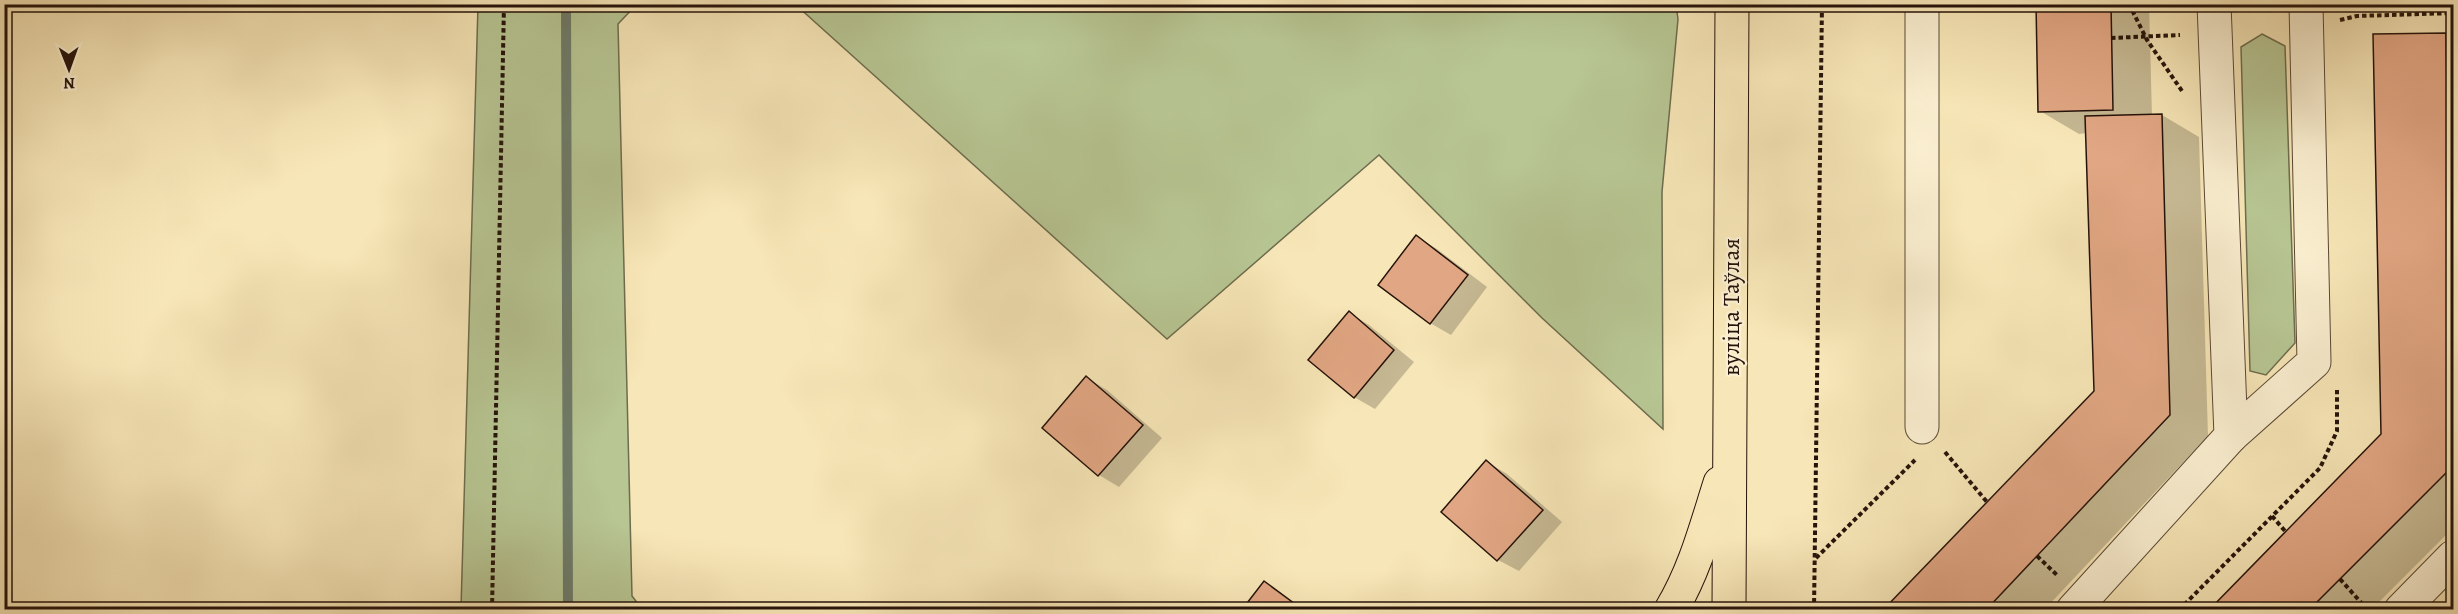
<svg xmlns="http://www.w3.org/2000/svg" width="2458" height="614" viewBox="0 0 2458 614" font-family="Alegreya,serif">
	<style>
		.green { fill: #b7c693; stroke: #6e6c4e; stroke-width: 1.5 }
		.shadow { fill: #0003 }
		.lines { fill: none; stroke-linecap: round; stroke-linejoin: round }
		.stream { stroke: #6e7b69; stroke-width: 10 }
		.building { fill: #e1a683; stroke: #25130a; stroke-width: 1.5 }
		.minor-casing { stroke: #5a4835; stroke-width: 35 }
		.major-casing { stroke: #25130a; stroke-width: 35 }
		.path { stroke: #25130a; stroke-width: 4; stroke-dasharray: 4.5 3; stroke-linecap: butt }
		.minor { stroke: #faefd0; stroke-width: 33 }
		.major { stroke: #f7e6b7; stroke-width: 33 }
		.labels { text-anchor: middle; stroke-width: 4.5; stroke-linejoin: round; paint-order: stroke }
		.street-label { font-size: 24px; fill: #25130a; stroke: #faefd0 }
	</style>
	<rect width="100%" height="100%" fill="#f7e6b7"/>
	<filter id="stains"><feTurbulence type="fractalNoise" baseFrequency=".00333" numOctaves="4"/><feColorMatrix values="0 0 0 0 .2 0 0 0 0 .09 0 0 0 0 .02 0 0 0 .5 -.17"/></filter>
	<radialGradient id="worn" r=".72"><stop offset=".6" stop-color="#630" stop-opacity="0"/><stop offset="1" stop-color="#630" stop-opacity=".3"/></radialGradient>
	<g class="green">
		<path d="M478 5H636L618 24 632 596 642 609H461Z"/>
		<path d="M796 5H1676L1678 19 1662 192 1663 429 1542 318 1379 155 1167 339Z"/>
		<path d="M2262 34 2285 46 2295 343 2266 375 2250 371 2241 47Z"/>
	</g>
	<g class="shadow">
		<path d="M2038 4H2149L2152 116 2162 115 2199 137 2208 436 2044 610H1885L2095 391 2087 133 2079 134 2040 111Z"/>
		<path d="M2445 34 2454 39V527L2371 610H2212L2382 434Z"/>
		<path d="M1417 237 1437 249 1487 287 1451 335 1430 323Z"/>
		<path d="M1349 313 1369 325 1414 362 1375 409 1354 397Z"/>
		<path d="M1087 378 1107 390 1162 438 1119 487 1099 475 1044 427Z"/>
		<path d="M1487 462 1507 474 1562 522 1519 571 1498 560 1443 511Z"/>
		<path d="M1274 589 1303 610H1250Z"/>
	</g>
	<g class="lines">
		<path class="stream" d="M566 4 568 610"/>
	</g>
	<g class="building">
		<path d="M2036 4H2111L2113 110 2038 112Z"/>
		<path d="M2446 33 2454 465 2309 610H2209L2381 434 2373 34Z"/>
		<path d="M2162 114 2170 415 1986 610H1883L2094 391 2085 116Z"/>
		<path d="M1416 235 1468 275 1430 324 1378 285Z"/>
		<path d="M1349 311 1394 350 1354 398 1308 360Z"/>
		<path d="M1086 376 1143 425 1098 476 1042 428Z"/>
		<path d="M1486 460 1543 510 1497 561 1441 512Z"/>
		<path d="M1264 581 1295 604 1291 610H1247L1244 607Z"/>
	</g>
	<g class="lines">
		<g class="minor-casing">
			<g id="minor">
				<path d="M1922 4V427"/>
				<path d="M2231 436 2314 362 2306 4"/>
				<path d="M2073 610 2231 436 2214 4"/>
				<path d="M2401 610 2453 557"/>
			</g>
		</g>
		<g class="major-casing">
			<g id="major">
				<path d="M1671 610C1695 570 1706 527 1720 483"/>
				<path d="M1729 610 1732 4"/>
			</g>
		</g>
		<g class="path">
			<path d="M2129 4 2147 40 2182 91"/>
			<path d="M1768 9 1821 10"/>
			<path d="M2340 20 2357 16 2454 13"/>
			<path d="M2111 38 2180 35"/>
			<path d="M1945 452 1987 502"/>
			<path d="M2272 516 2285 531"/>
			<path d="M2037 556 2058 576"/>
			<path d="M1816 558 1915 460"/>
			<path d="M2340 579 2365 607"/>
			<path d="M492 610 504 4"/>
			<path d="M1814 610 1822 4"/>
			<path d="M2179 610 2320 468 2337 431V390"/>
		</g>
		<use href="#minor" class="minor"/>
		<use href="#major" class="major"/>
	</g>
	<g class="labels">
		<g class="street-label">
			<text transform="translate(1731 307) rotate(-90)" y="8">вуліца Таўлая</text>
		</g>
	</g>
	<rect width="2458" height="614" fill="none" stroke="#f7e6b7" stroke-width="24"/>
	<rect x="6" y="6" width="2446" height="602" fill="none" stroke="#25130a" stroke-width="3"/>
	<rect x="12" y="12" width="2434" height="590" fill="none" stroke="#25130a" stroke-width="1.5"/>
	<g transform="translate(69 69) rotate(179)" stroke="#faefd0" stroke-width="4.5" paint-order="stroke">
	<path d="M0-4.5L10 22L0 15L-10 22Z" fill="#25130a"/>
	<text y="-9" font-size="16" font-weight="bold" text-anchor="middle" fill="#25130a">N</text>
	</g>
	<rect width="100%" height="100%" filter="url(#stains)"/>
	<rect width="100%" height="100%" fill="url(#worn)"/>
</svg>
